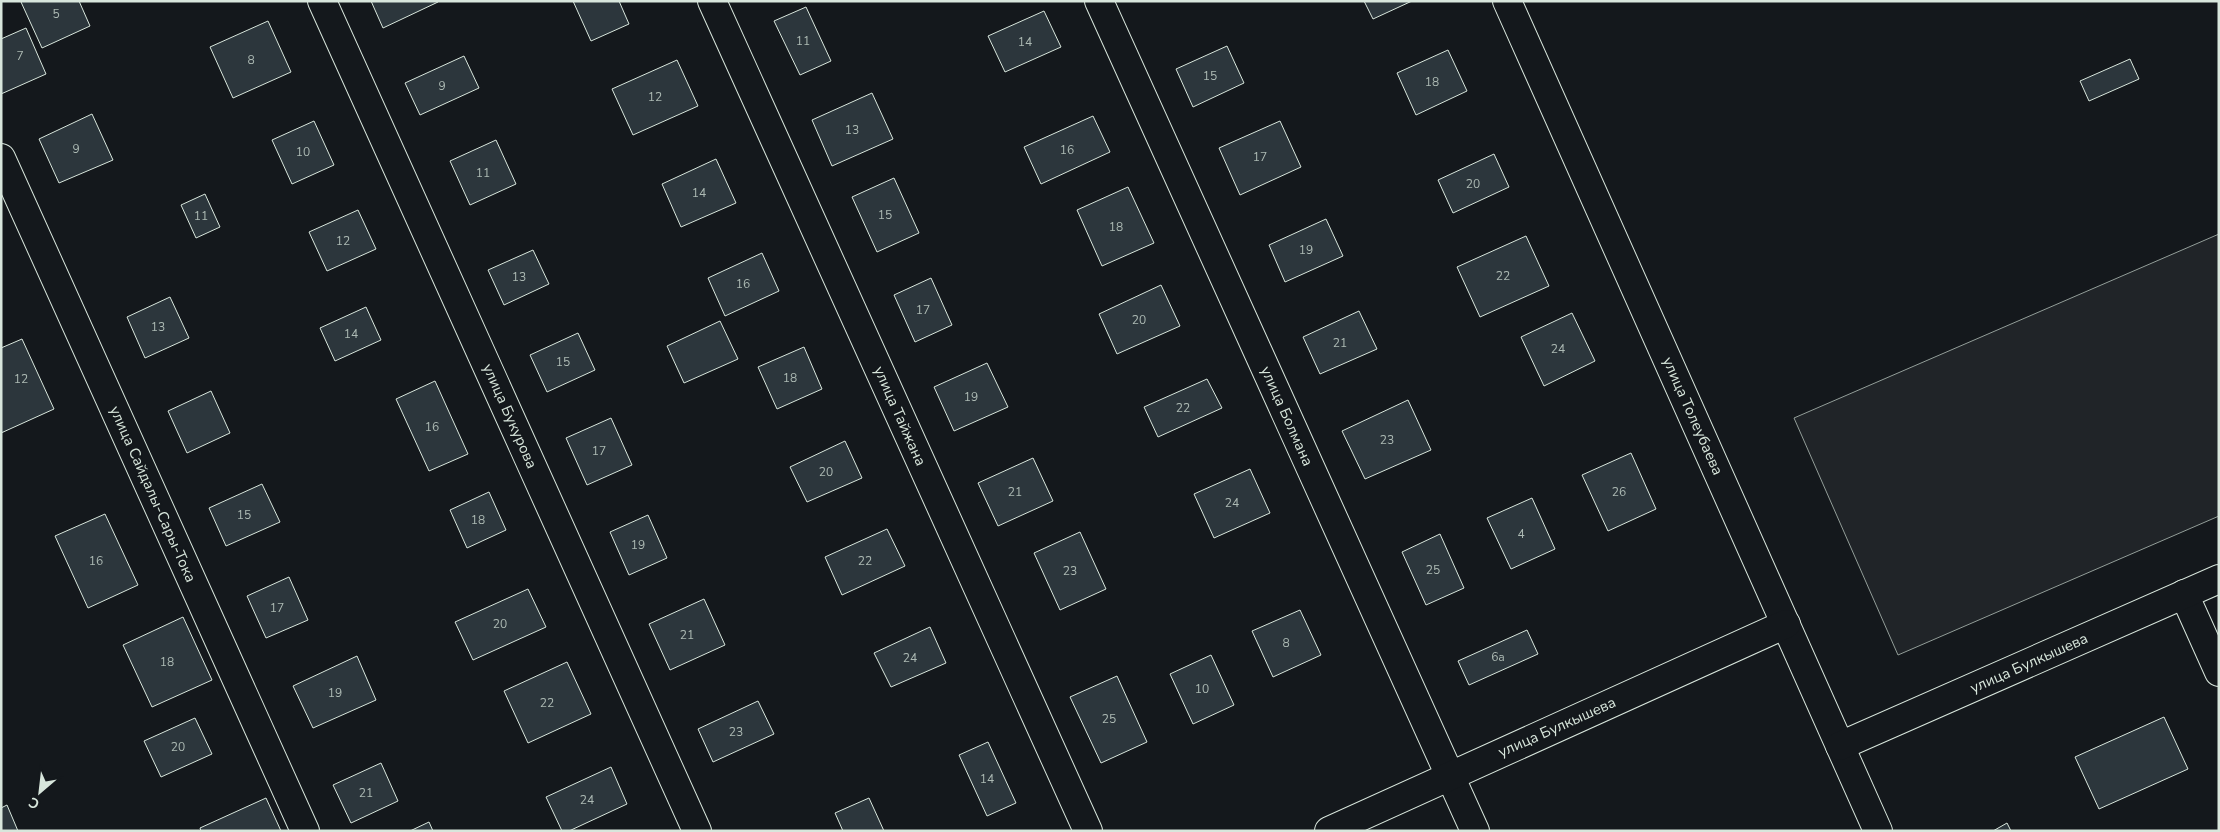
<svg xmlns="http://www.w3.org/2000/svg" width="2220" height="832" viewBox="0 0 2220 832" font-family="'Nunito Sans',sans-serif">
	<style>
		.green { fill: #202428; stroke: #939e99 }
		.building { fill: #2c363c; stroke: #d8e6dc }
		.lines { fill: none; stroke-linecap: round; stroke-linejoin: round }
		.minor-casing { stroke: #d8e6dc; stroke-width: 30 }
		.minor { stroke: #14181c; stroke-width: 28 }
		.labels { text-anchor: middle; stroke-width: 4; stroke-linejoin: round; paint-order: stroke }
		.number-label { font-size: 12px; fill: #adbab4 }
		.street-label { font-size: 15px; fill: #d8e6dc; stroke: #14181c }
	</style>
	<rect width="100%" height="100%" fill="#14181c"/>
	<path class="green" d="M2219 234V516L1898 655 1794 418Z"/>
	<g class="building">
		<path d="M24 1H79L90 26 42 48 21 2Z"/>
		<path d="M371 1H437L438 2 383 28Z"/>
		<path d="M573 1H619L629 24 591 41Z"/>
		<path d="M1364 1H1412L1373 19Z"/>
		<path d="M806 7 831 61 800 75 774 21Z"/>
		<path d="M1044 11 1061 47 1005 72 988 36Z"/>
		<path d="M268 21 291 72 233 98 210 47Z"/>
		<path d="M26 28 46 74 1 94V39Z"/>
		<path d="M1227 46 1244 83 1193 107 1176 69Z"/>
		<path d="M1448 50 1467 91 1416 115 1397 73Z"/>
		<path d="M464 56 479 88 420 115 405 83Z"/>
		<path d="M2130 59 2139 79 2089 101 2080 81Z"/>
		<path d="M677 60 698 106 633 135 612 89Z"/>
		<path d="M872 93 893 139 832 166 812 120Z"/>
		<path d="M92 114 113 160 59 183 39 139Z"/>
		<path d="M1093 116 1110 152 1041 184 1024 147Z"/>
		<path d="M314 121 334 165 292 184 272 140Z"/>
		<path d="M1280 121 1301 167 1240 195 1219 148Z"/>
		<path d="M496 140 516 184 470 205 450 161Z"/>
		<path d="M1494 154 1509 187 1453 213 1438 180Z"/>
		<path d="M716 159 736 203 681 227 662 184Z"/>
		<path d="M894 178 919 233 877 252 852 197Z"/>
		<path d="M1128 187 1154 243 1102 266 1077 210Z"/>
		<path d="M205 194 220 227 196 238 181 205Z"/>
		<path d="M358 210 376 249 327 271 309 232Z"/>
		<path d="M1326 219 1343 256 1285 282 1269 245Z"/>
		<path d="M1526 236 1549 286 1480 317 1457 267Z"/>
		<path d="M533 250 549 284 504 305 488 270Z"/>
		<path d="M762 253 779 291 725 316 708 278Z"/>
		<path d="M931 278 952 325 915 342 894 295Z"/>
		<path d="M1161 285 1180 326 1117 354 1099 314Z"/>
		<path d="M170 297 189 338 145 358 127 317Z"/>
		<path d="M366 307 381 340 335 361 320 328Z"/>
		<path d="M1359 311 1377 349 1320 374 1303 337Z"/>
		<path d="M1572 313 1595 361 1544 386 1521 337Z"/>
		<path d="M720 321 738 359 684 383 667 346Z"/>
		<path d="M578 333 595 370 547 392 530 355Z"/>
		<path d="M22 339 54 409 1 433V348Z"/>
		<path d="M804 347 822 389 777 409 758 367Z"/>
		<path d="M987 363 1008 407 954 431 934 387Z"/>
		<path d="M1207 379 1222 408 1158 437 1144 407Z"/>
		<path d="M435 381 468 454 429 471 396 399Z"/>
		<path d="M211 391 230 433 187 453 168 411Z"/>
		<path d="M1408 400 1431 450 1365 479 1342 431Z"/>
		<path d="M611 418 632 465 587 485 566 438Z"/>
		<path d="M845 441 862 478 807 502 790 467Z"/>
		<path d="M1631 453 1656 509 1608 531 1582 475Z"/>
		<path d="M1033 458 1053 501 998 526 978 483Z"/>
		<path d="M1250 469 1270 513 1214 538 1194 494Z"/>
		<path d="M262 484 280 522 226 546 209 508Z"/>
		<path d="M489 492 506 530 467 548 450 510Z"/>
		<path d="M1532 498 1555 549 1511 569 1487 518Z"/>
		<path d="M105 514 138 585 88 608 55 536Z"/>
		<path d="M648 515 667 558 629 575 610 532Z"/>
		<path d="M887 529 905 566 842 595 825 557Z"/>
		<path d="M1080 532 1106 589 1060 610 1034 553Z"/>
		<path d="M1440 534 1464 588 1426 605 1402 552Z"/>
		<path d="M289 577 308 620 266 638 247 596Z"/>
		<path d="M528 589 546 627 473 660 455 622Z"/>
		<path d="M704 599 725 645 670 670 649 624Z"/>
		<path d="M1300 610 1321 655 1273 677 1252 631Z"/>
		<path d="M183 617 212 680 152 707 123 645Z"/>
		<path d="M930 627 946 663 891 687 874 653Z"/>
		<path d="M1527 630 1538 654 1469 685 1458 661Z"/>
		<path d="M1211 655 1234 705 1193 724 1170 674Z"/>
		<path d="M357 656 376 700 313 728 293 686Z"/>
		<path d="M567 662 591 714 528 743 504 691Z"/>
		<path d="M1117 676 1147 742 1101 763 1070 697Z"/>
		<path d="M758 701 774 734 713 762 698 729Z"/>
		<path d="M2164 717 2188 769 2099 809 2075 757Z"/>
		<path d="M195 718 212 754 161 777 144 741Z"/>
		<path d="M988 742 1016 803 987 816 959 755Z"/>
		<path d="M381 763 398 801 351 823 333 785Z"/>
		<path d="M611 767 627 804 569 831H562L546 797Z"/>
		<path d="M266 798 281 831H201L200 828Z"/>
		<path d="M869 798 884 831H843L835 813Z"/>
		<path d="M7 805 18 831H1V808Z"/>
		<path d="M429 822 433 831H410Z"/>
		<path d="M2007 823 2011 831H1993Z"/>
	</g>
	<g class="lines">
		<g class="minor-casing">
			<g id="minor">
				<path d="M322 1 697 831"/>
				<path d="M712 1 1088 831"/>
				<path d="M1099 1 1475 831"/>
				<path d="M1507 1 1878 831"/>
				<path d="M1 158 305 831"/>
				<path d="M2184 594 2219 672"/>
				<path d="M1840 746 2219 579"/>
				<path d="M1329 831 1786 624"/>
			</g>
		</g>
		<use href="#minor" class="minor"/>
	</g>
	<g class="labels">
		<g class="number-label">
			<text x="56" y="18">5</text>
			<text x="803" y="45">11</text>
			<text x="1025" y="46">14</text>
			<text x="20" y="60">7</text>
			<text x="251" y="64">8</text>
			<text x="1210" y="80">15</text>
			<text x="1432" y="86">18</text>
			<text x="442" y="90">9</text>
			<text x="655" y="101">12</text>
			<text x="852" y="134">13</text>
			<text x="76" y="153">9</text>
			<text x="1067" y="154">16</text>
			<text x="303" y="156">10</text>
			<text x="1260" y="161">17</text>
			<text x="483" y="177">11</text>
			<text x="1473" y="188">20</text>
			<text x="699" y="197">14</text>
			<text x="885" y="219">15</text>
			<text x="201" y="220">11</text>
			<text x="1116" y="231">18</text>
			<text x="343" y="245">12</text>
			<text x="1306" y="254">19</text>
			<text x="1503" y="280">22</text>
			<text x="519" y="281">13</text>
			<text x="743" y="288">16</text>
			<text x="923" y="314">17</text>
			<text x="1139" y="324">20</text>
			<text x="158" y="331">13</text>
			<text x="351" y="338">14</text>
			<text x="1340" y="347">21</text>
			<text x="1558" y="353">24</text>
			<text x="563" y="366">15</text>
			<text x="790" y="382">18</text>
			<text x="21" y="383">12</text>
			<text x="971" y="401">19</text>
			<text x="1183" y="412">22</text>
			<text x="432" y="431">16</text>
			<text x="1387" y="444">23</text>
			<text x="599" y="455">17</text>
			<text x="826" y="476">20</text>
			<text x="1015" y="496">21</text>
			<text x="1619" y="496">26</text>
			<text x="1232" y="507">24</text>
			<text x="244" y="519">15</text>
			<text x="478" y="524">18</text>
			<text x="1521" y="538">4</text>
			<text x="638" y="549">19</text>
			<text x="96" y="565">16</text>
			<text x="865" y="565">22</text>
			<text x="1433" y="574">25</text>
			<text x="1070" y="575">23</text>
			<text x="277" y="612">17</text>
			<text x="500" y="628">20</text>
			<text x="687" y="639">21</text>
			<text x="1286" y="647">8</text>
			<text x="1498" y="661">6а</text>
			<text x="910" y="662">24</text>
			<text x="167" y="666">18</text>
			<text x="1202" y="693">10</text>
			<text x="335" y="697">19</text>
			<text x="547" y="707">22</text>
			<text x="1109" y="723">25</text>
			<text x="736" y="736">23</text>
			<text x="178" y="751">20</text>
			<text x="987" y="783">14</text>
			<text x="366" y="797">21</text>
			<text x="587" y="804">24</text>
		</g>
		<g class="street-label">
			<text transform="translate(510 416) rotate(66)" y="5">улица Букурова</text>
			<text transform="translate(900 416) rotate(66)" y="5">улица Тайжана</text>
			<text transform="translate(1287 416) rotate(66)" y="5">улица Болмана</text>
			<text transform="translate(1693 416) rotate(66)" y="5">улица Толеубаева</text>
			<text transform="translate(153 494) rotate(66)" y="5">улица Сайдалы-Сары-Тока</text>
			<text transform="translate(2029 663) rotate(-24)" y="5">улица Булкышева</text>
			<text transform="translate(1557 727) rotate(-24)" y="5">улица Булкышева</text>
		</g>
	</g>
	<rect width="2220" height="832" fill="none" stroke="#d8e6dc" stroke-width="5"/>
	<g transform="translate(40 792) rotate(208)" stroke="#14181c" stroke-width="4" paint-order="stroke">
	<path d="M0-4L9 19L0 12L-9 19Z" fill="#d8e6dc"/>
	<text y="-8" font-size="14" font-weight="bold" text-anchor="middle" fill="#d8e6dc">С</text>
	</g>
</svg>
